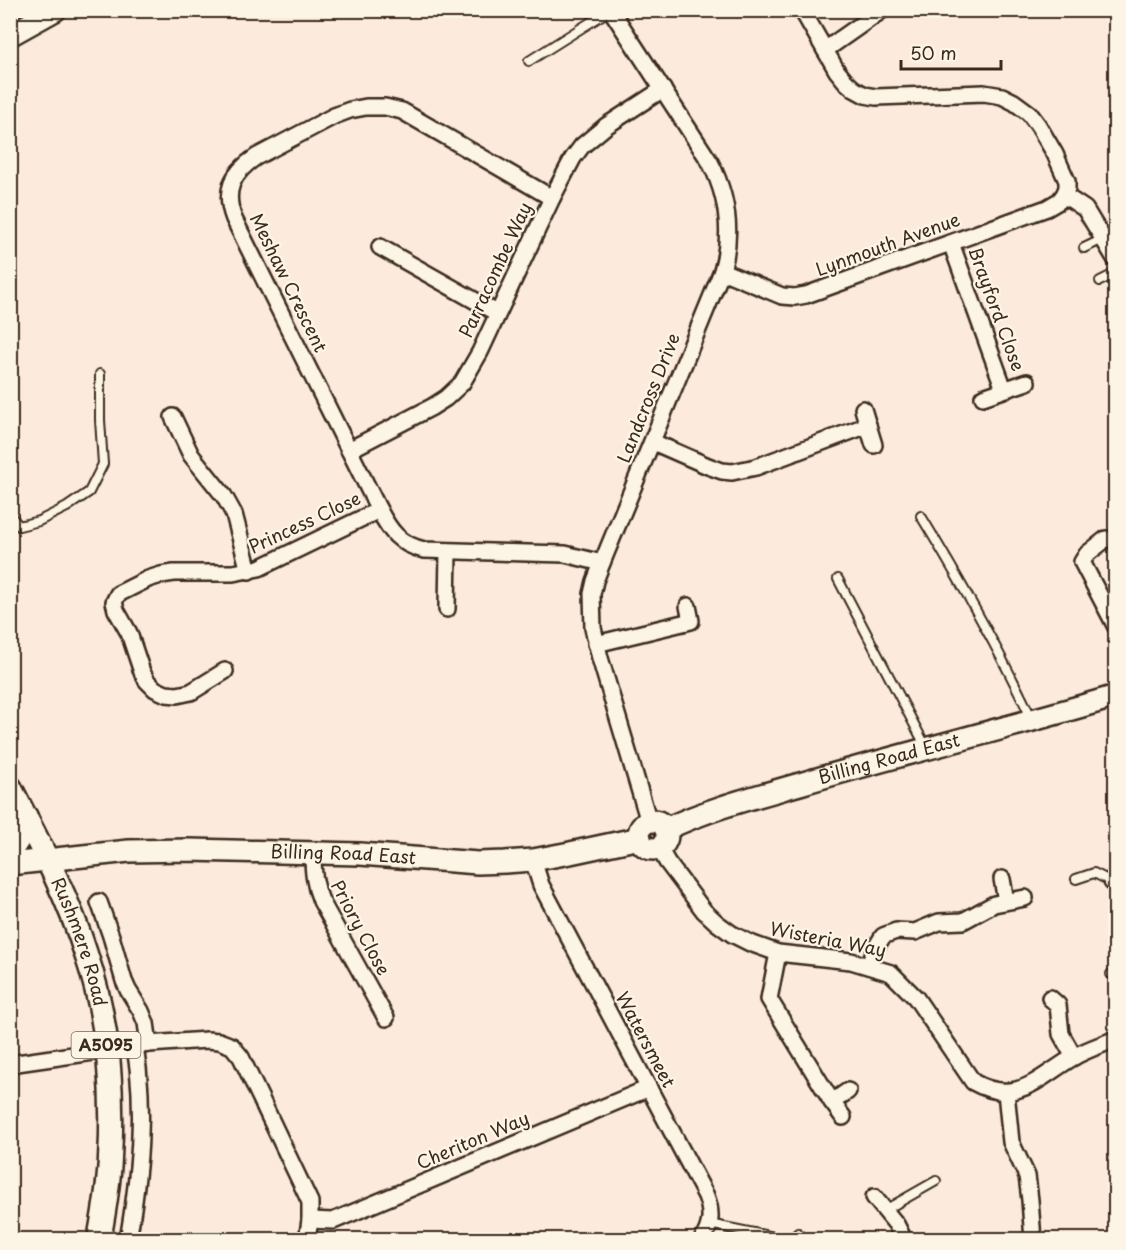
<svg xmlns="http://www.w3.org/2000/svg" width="1126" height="1250" viewBox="0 0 1126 1250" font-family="'Playpen Sans',sans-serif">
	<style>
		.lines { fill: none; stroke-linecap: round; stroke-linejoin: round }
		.lane-casing { stroke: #3b2a1e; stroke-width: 12 }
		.street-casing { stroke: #3b2a1e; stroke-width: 20 }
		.secondary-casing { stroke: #3b2a1e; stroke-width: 26 }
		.primary-casing { stroke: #3b2a1e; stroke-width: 27 }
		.lane { stroke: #fcf5e5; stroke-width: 8 }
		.street { stroke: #fcf5e5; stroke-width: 15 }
		.secondary { stroke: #fcf5e5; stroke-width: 21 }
		.primary { stroke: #fcf5e5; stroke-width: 22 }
		.labels { text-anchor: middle; stroke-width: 4.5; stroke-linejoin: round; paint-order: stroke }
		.shield { fill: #fcf5e5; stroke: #75675a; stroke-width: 1.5 }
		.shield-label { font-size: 16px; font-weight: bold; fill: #3b2a1e }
		.street-label { font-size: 18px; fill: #3b2a1e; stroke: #fcf5e5 }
	</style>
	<rect width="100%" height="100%" fill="#fcebdd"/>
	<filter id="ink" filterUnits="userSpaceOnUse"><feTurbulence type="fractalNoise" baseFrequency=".0167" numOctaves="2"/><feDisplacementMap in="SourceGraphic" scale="12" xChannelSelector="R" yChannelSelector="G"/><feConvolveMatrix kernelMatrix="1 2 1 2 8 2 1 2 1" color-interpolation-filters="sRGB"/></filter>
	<g filter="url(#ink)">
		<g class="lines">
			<g class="lane-casing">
				<g id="lane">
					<path d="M529 61 610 10"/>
					<path d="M1084 248 1103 239"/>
					<path d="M1100 281 1116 273"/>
					<path d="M10 515 19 526 39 521 67 507 89 492 103 464 100 420V374"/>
					<path d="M921 516C961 582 999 650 1032 719"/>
					<path d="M838 579 926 747"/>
					<path d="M1076 879 1094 873 1112 882"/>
					<path d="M1111 974 1116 977"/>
					<path d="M885 1210 936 1181"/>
					<path d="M709 1224 789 1240"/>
					<path d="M790 1240 798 1233"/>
				</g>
			</g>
			<g class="street-casing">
				<g id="street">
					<path d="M611 10 710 162C728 197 733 232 722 271L602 563 595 581 592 594 593 628 600 658 649 822"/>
					<path d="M802 10 837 71 846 82 854 89 865 95 876 97 984 93 1002 96 1014 102 1029 113 1038 125 1055 154 1067 181V188L1064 195 1085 209 1116 260"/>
					<path d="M825 50 882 10"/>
					<path d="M552 198 402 111 385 107H366L350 110 334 116 256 157C232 173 223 191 234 219L379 510C390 531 399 544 424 550L565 554 602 563"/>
					<path d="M951 243 1004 389"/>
					<path d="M380 247 497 313"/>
					<path d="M722 271 782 296 795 297 806 295 1047 208 1059 201 1064 195"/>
					<path d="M983 397 1027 382"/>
					<path d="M863 409 874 445"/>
					<path d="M173 417 191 455 224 496 234 514 249 571"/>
					<path d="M653 442 708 466 722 471 732 472 756 467 868 425"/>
					<path d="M349 450 432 407 446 398 462 383 480 352 552 198 573 158 582 146 606 126 663 89"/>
					<path d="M1106 539 1087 554 1082 562 1116 627"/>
					<path d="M447 609 448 551"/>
					<path d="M596 644 691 621 688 606"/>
					<path d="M225 671 191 692 177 695 166 694 155 689 147 681 142 672 129 633 116 610 114 602 118 594 148 579 161 575 174 573H233L259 568 379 510"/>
					<path d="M659 848 667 862 704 911 717 923 732 934 750 943 778 953 851 961 891 973 916 998 973 1082C1016 1106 1037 1079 1072 1058 1085 1050 1101 1045 1116 1039"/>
					<path d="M313 853C313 871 314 884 321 901L386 1018"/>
					<path d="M533 860 541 885 706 1196C712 1212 712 1225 702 1240"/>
					<path d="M1116 874 1112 882 1116 885"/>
					<path d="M1002 879 1006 901"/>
					<path d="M99 902 111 936 124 981 128 990 141 1011 146 1023 149 1044"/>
					<path d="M778 953 769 999 832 1102 843 1117"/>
					<path d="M869 966 875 949 883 936 896 931 915 932 939 922 963 921 994 904 1025 898"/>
					<path d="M1050 998 1058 1005 1061 1034 1074 1057"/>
					<path d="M10 1064 149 1044 207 1040 219 1041 232 1046 241 1057 310 1202V1220L307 1240"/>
					<path d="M1006 1092 1011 1142 1027 1176 1030 1200 1033 1240"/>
					<path d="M832 1102 848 1091"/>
					<path d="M874 1197 896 1224 904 1240"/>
					<path d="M310 1220 333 1221 649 1088"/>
					<path d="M128 1240C139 1176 146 1111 135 1046"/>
				</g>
			</g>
			<g class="secondary-casing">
				<g id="secondary">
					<path d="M10 35 55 10"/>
					<circle cx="653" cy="835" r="14"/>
					<path id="s1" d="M666 829C708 809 755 797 800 784 904 753 1011 728 1116 696"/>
					<path id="s2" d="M10 864 129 851 189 850 360 854 478 863 505 862 533 860 570 853 640 838"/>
				</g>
			</g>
			<g class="primary-casing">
				<g id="primary">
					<path id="s3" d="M10 787C38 841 68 896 86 954 108 1019 114 1090 110 1158 109 1185 104 1213 99 1240"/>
					<path d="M10 852 21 835 26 817"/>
				</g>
			</g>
			<use href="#lane" class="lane"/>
			<use href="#street" class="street"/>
			<use href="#secondary" class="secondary"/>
			<use href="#primary" class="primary"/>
		</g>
	</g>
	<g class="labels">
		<rect class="shield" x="71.5" y="1032" width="69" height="26" rx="4.5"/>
		<g class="shield-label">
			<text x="106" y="1051">A5095</text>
		</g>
		<g class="street-label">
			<text transform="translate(888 245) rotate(-20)" y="6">Lynmouth Avenue</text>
			<text transform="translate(496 270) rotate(-65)" y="6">Parracombe Way</text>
			<text transform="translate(288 283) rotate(64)" y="6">Meshaw Crescent</text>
			<text transform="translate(996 309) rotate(70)" y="6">Brayford Close</text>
			<text transform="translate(649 398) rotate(-68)" y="6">Landcross Drive</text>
			<text transform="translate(305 523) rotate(-25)" y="6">Princess Close</text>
			<text dy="6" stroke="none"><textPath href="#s1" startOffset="234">Billing Road East</textPath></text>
			<text dy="6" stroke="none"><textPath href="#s2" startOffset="334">Billing Road East</textPath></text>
			<text transform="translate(360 928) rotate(62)" y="6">Priory Close</text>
			<text transform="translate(828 940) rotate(11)" y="6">Wisteria Way</text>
			<text dy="6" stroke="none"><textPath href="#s3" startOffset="170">Rushmere Road</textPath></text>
			<text transform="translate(645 1040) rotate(62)" y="6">Watersmeet</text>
			<text transform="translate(473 1141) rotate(-23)" y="6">Cheriton Way</text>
		</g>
	</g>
	<rect width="1126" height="1250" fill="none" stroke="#fcf5e5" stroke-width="36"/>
	<rect x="18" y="18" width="1090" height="1214" fill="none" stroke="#3b2a1e" stroke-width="2" filter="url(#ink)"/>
	<path d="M901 60v9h100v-9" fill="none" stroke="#3b2a1e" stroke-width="3"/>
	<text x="910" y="60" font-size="18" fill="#3b2a1e" stroke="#fcf5e5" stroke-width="4.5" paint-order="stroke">50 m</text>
</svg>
